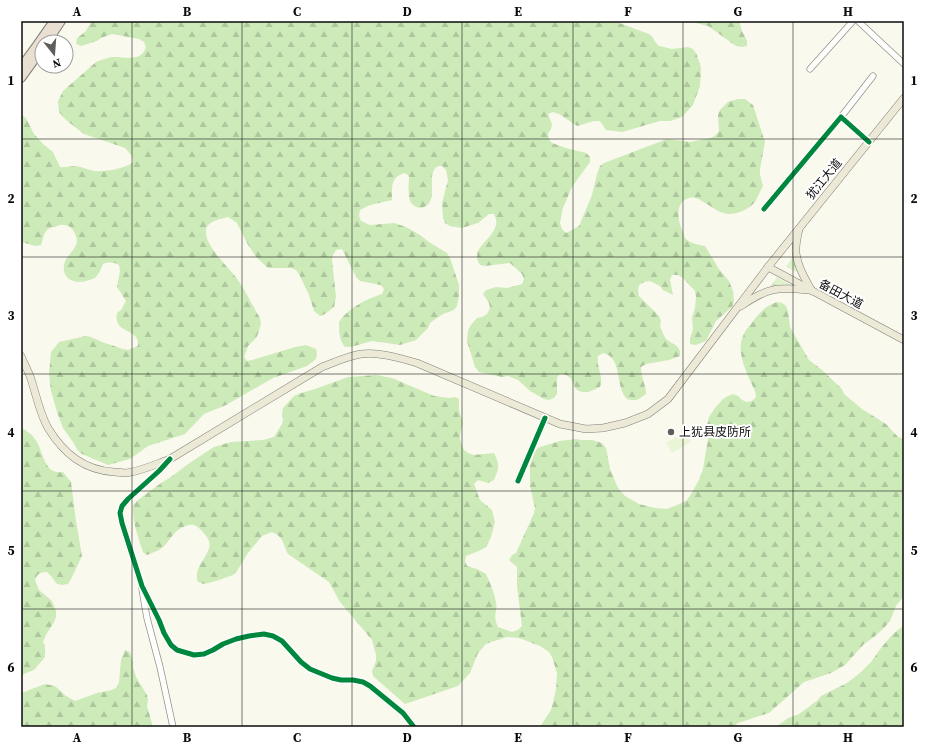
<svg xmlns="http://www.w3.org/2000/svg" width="925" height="748" viewBox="0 0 925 748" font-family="'Source Serif 4','Noto Sans SC',serif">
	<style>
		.grass { fill: url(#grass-tufts) }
		.forest { fill: url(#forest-firs) }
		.pitch { fill: #eaf5d6 }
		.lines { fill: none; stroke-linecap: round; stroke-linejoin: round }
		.minor-casing { stroke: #93928d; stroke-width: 7 }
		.major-casing { stroke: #807f7a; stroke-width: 8 }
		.highway-casing { stroke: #807f7a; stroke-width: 10 }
		.minor { stroke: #fefefc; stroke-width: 5.5 }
		.major { stroke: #ece9d6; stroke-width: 7 }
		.highway { stroke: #eae0d2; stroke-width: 8 }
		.cycleway-casing { stroke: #fff; stroke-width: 8 }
		.cycleway { stroke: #00873e; stroke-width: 5 }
		.grid { fill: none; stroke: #0b0b0b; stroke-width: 1; stroke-opacity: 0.55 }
		.poi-dot { fill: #5f5e5a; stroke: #fff; stroke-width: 1.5 }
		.labels { text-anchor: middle; stroke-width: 4; stroke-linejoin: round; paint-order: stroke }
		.street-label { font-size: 12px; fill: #0b0b0b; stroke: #fff }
		.poi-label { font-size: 12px; fill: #0b0b0b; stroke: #fff; text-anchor: start }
		.neatline { fill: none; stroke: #0b0b0b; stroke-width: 1.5 }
		.grid-label { font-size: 13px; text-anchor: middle; font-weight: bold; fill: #0b0b0b }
	</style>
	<defs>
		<pattern id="grass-tufts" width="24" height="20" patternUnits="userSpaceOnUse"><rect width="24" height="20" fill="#def1cb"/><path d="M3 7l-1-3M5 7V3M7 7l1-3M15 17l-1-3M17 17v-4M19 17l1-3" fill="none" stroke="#bdcdad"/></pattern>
		<pattern id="forest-firs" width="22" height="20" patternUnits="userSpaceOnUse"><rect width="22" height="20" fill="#cdeab9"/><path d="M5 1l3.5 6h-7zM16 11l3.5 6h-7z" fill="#afc79e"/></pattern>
	</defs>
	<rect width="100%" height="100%" fill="#faf9ed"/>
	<g class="grass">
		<path d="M794 255 801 274 786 267Z"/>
		<path d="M777 277 793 286 769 289Z"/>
	</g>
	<g class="forest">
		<path d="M92 21H614L649 34 653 38 656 43 659 46 672 49 688 47 693 49 696 53 700 64 701 69 700 86 693 105 682 117 670 121H660L622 132 606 130 600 121H594L577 126 559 114 553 112 548 114 552 124 551 129 548 134 549 139 552 143 566 148 586 153 590 157V162L572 187 563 208 560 223 562 229 566 233 570 231 579 226 592 195 597 174 600 166 604 163 667 139 690 142 711 138 716 135 719 131 718 115 720 110 728 102 738 99H745L753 105 765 142 760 169V175L763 186C760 191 758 197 755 202 748 210 738 214 728 214 720 213 712 207 705 203 700 200 695 196 689 198 674 202 678 222 683 232 684 234 684 236 685 238 690 243 698 245 705 246L719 269 729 281 733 291 734 302 732 307 716 321 706 341 696 345 690 344V339L693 329 692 318 695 308 696 297 695 291 683 278 678 275H672L670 280 673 295 663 290 660 286 650 281 644 282 639 285 638 290 639 296 659 316 661 321 660 326 664 336 667 340 677 346 680 351V356L669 360 646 364 641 367C641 377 646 385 646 394 639 399 636 402 627 399 624 396 622 392 621 388 617 375 619 357 603 353L598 356C596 367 604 376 600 387 595 389 589 393 584 392 568 391 578 374 560 374L557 377V394L554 398 549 400 544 399 530 391 518 380 508 376 502 377 479 372 475 367 467 341 468 330 471 325 477 318 482 317 487 314 490 308 489 303 483 294 486 290 496 287 507 288 522 284 524 279 522 274 510 263 485 266 480 265C466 245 506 236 494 214H489L478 223 462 228 450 226 445 223 443 218 442 203 448 180 446 170 442 166C439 166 436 166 434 170 428 179 438 201 424 207 420 209 415 207 412 204 407 198 409 184 409 176L405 173C390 177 392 187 392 200L370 205 360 210 359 216 361 221 370 225 394 223 406 227 420 235 429 242 447 253 450 258 459 285V295L457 306 454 310 443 314 434 320 430 323 428 328 416 340 400 345 372 341 351 347H345C339 340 339 331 339 322 349 307 365 300 382 294L384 289 381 285 360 281 356 277 342 249 336 250 333 255 332 260 336 297 334 307 325 314 320 316 314 311 309 295 299 274 296 270 291 268H268L256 257 247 243 237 223 228 217C221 219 206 221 206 231 205 247 231 269 240 283 247 294 253 306 260 318L261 324 258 334 256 338 248 346 244 357 247 361 252 360 295 347 306 345 316 349 317 354 316 359 307 366 273 378 226 405 204 414 185 434 148 446 130 459 108 465 82 454 78 451 73 442 63 428 57 412 51 391 49 374 51 352 59 342 86 336 91 337 102 342 123 349 128 350 138 346C140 327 113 335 117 313L121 310 126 301 117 287 120 271 119 265C113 262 109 262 103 264 101 269 99 274 95 278 93 279 89 280 86 281 74 284 62 279 64 265 65 256 77 250 77 240 76 234 72 225 64 225 61 224 58 226 55 227 52 227 49 228 47 230 43 234 43 240 41 245L36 246 21 242V115L26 118 34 134 44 145 53 152 60 167C66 168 70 166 75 166 81 166 88 170 94 171 104 172 125 169 133 162L132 156 125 148 84 134 66 120 59 112 58 101 63 91 96 62C101 60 106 58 112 57 124 56 141 63 146 47L144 42 139 39 112 34 101 38 97 41 81 46 76 44 77 38 85 32Z"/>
		<path d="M688 21H739L742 31 747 41V46L742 47 736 46 708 26Z"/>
		<path d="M777 302 782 303 786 306 788 311 790 327 809 360 822 370 842 389 844 394 862 409 886 424 898 437 904 439V596L896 606 890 621 883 629 874 637 864 644 845 665 831 673 804 682 769 713 738 723 733 727H540L551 710 556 690 557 673 552 657 549 652 540 646 519 638 507 637 491 642 486 644 478 653 470 673 458 686 405 704 373 676 372 671 376 661V655L372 640 340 602 329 582 288 554C283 544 284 537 272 532L262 536 248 553 237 571 233 575 216 581 204 584 198 582C191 566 216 552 208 539 207 536 204 534 202 531 197 526 194 523 186 526 175 529 173 536 166 544 161 550 155 552 147 555L143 552C138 536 132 522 133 505L138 500 161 483 171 477 188 464 214 447 231 442 263 440 274 437 282 424 283 419 282 413 283 408 294 396 298 394 315 389 348 377 376 375 392 378 434 396 449 398 455 397 459 399V410L463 423 460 435V440L464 450 468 453 474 455 494 453C500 465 499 468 494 480L488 483 478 480 474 484 480 500 492 510 495 522 491 537 486 547 481 550 466 556 465 561 467 566 477 569 486 574C490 583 494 592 496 602 498 612 492 614 498 627L512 632 518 630 522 626 517 586V567L509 560 512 555 516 553 534 513 535 508 530 486V465L536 450 540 447 560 441 576 439 581 440H592L602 443 606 448 610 469 618 488 625 496 639 504 655 508 667 509 682 503 687 500 690 496 699 480 703 469 708 439 706 428 709 417 715 408 723 399 728 396 733 394 738 396 742 400 747 402 752 401 756 397C756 390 752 386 750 380 744 367 736 348 744 334 745 330 749 327 751 324 758 314 765 306 777 302Z"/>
		<path d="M21 427C26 431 32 434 35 439 44 451 43 475 63 472L71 482 76 521 82 556 71 579 68 584 62 585 57 584 51 576 47 572C40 572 37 574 35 580L39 590 52 601 56 611V617L54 622 46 635 43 642 45 646V657L34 670 21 675Z"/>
		<path d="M904 625V727H776L788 718 799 714 818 700 821 696 847 683 860 673 871 662 881 648 892 635Z"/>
		<path d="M125 650 130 652 133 662V667L136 677 147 695 148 700 147 706 153 727H21V694L24 692 45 684 55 686 66 696 75 701 97 693 112 690 117 687 119 682 121 660Z"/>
	</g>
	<path class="pitch" d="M685 432 691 442 672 453 666 443Z"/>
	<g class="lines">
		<g class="minor-casing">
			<g id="minor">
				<path d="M858 21 904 64"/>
				<path d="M810 69 853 21"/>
				<path d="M841 117 873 76"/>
				<path d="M764 209 841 117 869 142"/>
				<path d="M170 459 159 471 128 499 122 506 120 513 122 523 142 586 159 620 164 633 171 645 177 650 194 655 204 654 213 650 223 644 236 639 249 636 264 634 273 636 282 641 301 662 310 669 332 678 341 680H353L363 682 370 686 403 713 414 727"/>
				<path d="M518 481 545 418"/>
				<path d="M142 589 144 601 147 618 160 667 173 727"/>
			</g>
		</g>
		<g class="major-casing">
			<g id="major">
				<path d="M799 229C798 235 796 242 796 248 795 262 805 279 812 291"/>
				<path d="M768 267 904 340"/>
				<path d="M741 306C767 288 776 287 808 290"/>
				<path d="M21 356C24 363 27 369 30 376 36 393 39 412 48 428 64 454 84 470 114 472 118 472 122 473 126 473 142 471 156 464 170 459L322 367C335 362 348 356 361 354 380 352 399 358 417 363L560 424 586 429 603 428 625 423 648 414 668 399 768 267 904 98"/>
			</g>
		</g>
		<g class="highway-casing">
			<g id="highway">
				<path d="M47 42 61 21"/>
				<path d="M21 67 35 48 54 21"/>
				<path d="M21 78 42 49"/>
			</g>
		</g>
		<use href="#minor" class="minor"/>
		<use href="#major" class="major"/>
		<use href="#highway" class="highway"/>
		<g class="cycleway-casing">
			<g id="cycleway">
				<path d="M764 209 841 117 869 142"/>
				<path d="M170 459 159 471 128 499 122 506 120 513 122 523 142 586 159 620 164 633 171 645 177 650 194 655 204 654 213 650 223 644 236 639 249 636 264 634 273 636 282 641 301 662 310 669 332 678 341 680H353L363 682 370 686 403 713 414 727"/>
				<path d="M518 481 545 418"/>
			</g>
		</g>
		<use href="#cycleway" class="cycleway"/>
	</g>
	<path class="grid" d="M132 21V727M242 21V727M352 21V727M462 21V727M573 21V727M683 21V727M793 21V727M21 139H904M21 257H904M21 374H904M21 491H904M21 609H904"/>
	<circle class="poi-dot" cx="671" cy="432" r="4"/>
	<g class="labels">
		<g class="street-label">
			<text transform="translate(824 179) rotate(-51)" y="4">犹江大道</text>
			<text transform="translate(841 294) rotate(28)" y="4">备田大道</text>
		</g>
		<g class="poi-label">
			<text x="679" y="436">上犹县皮防所</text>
		</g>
	</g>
	<rect width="925" height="748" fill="none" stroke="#ffffff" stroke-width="44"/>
	<g transform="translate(54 54) rotate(163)"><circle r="19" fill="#ffffff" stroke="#9d9d9d"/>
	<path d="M0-3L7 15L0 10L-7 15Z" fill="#5f5e5a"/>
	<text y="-6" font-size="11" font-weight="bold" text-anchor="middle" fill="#0b0b0b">N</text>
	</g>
	<rect x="22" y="22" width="881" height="704" class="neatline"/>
	<g class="grid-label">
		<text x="77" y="16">A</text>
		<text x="187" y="16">B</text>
		<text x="297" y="16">C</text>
		<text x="407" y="16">D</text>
		<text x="518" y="16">E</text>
		<text x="628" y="16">F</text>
		<text x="738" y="16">G</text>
		<text x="848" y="16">H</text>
		<text x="11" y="85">1</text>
		<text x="914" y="85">1</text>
		<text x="11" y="203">2</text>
		<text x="914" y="203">2</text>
		<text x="11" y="320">3</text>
		<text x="914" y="320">3</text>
		<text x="11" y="437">4</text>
		<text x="914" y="437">4</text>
		<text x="11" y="555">5</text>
		<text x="914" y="555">5</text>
		<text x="11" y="672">6</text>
		<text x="914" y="672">6</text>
		<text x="77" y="742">A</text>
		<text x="187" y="742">B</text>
		<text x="297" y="742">C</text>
		<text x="407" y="742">D</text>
		<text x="518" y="742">E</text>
		<text x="628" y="742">F</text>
		<text x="738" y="742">G</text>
		<text x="848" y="742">H</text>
	</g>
</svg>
